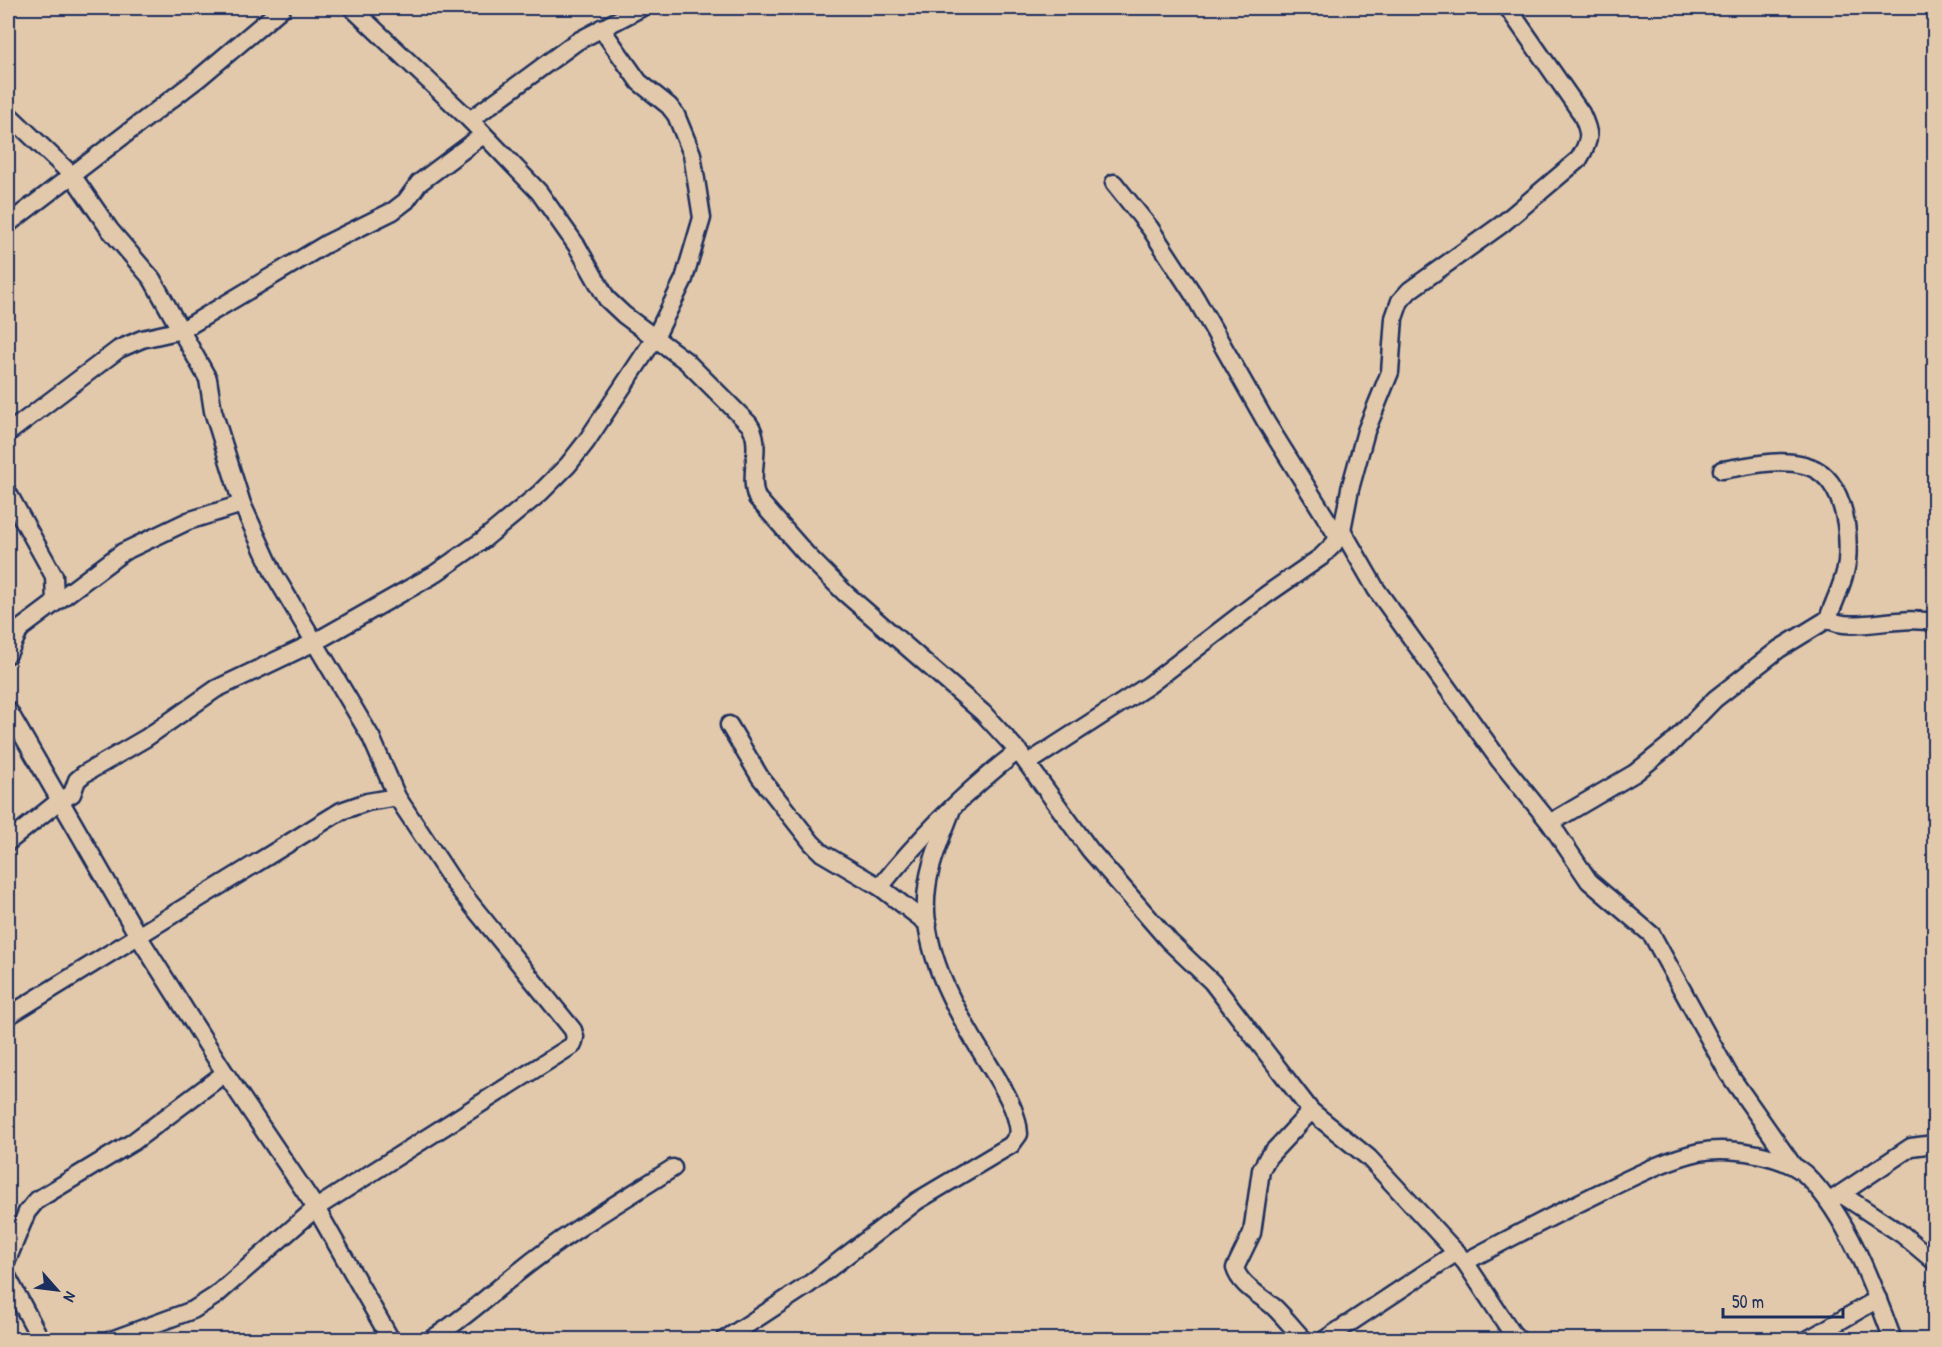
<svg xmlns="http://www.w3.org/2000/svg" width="1942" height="1347" viewBox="0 0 1942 1347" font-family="'Patrick Hand',sans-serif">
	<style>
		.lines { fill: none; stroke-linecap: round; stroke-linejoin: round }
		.minor-casing { stroke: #1b2f5e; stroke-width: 21 }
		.minor { stroke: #e3c9ab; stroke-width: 16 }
	</style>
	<rect width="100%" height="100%" fill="#e3c9ab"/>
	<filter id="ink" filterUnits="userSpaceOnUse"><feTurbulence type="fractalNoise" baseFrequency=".0167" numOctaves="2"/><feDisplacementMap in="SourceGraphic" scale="12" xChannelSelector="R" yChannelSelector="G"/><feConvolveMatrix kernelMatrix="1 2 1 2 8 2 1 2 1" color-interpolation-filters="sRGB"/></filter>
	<g filter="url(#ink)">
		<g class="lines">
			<g class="minor-casing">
				<g id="minor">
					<path d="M352 8 470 120 539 192 577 246 607 299 624 315 686 361 749 424C764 444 747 475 757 498L807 555 845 593 983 713 1018 751 1090 850 1169 941 1212 982 1311 1111 1369 1158 1465 1262 1512 1333 1519 1340"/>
					<path d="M8 114 72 175 110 230 152 279 208 379 213 411 242 504 274 574 371 737 397 797 454 883 573 1030 575 1037 573 1045 316 1208 215 1296 193 1310 111 1340"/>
					<path d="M470 120 576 42 641 8"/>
					<path d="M1114 183 1150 228 1195 297 1266 422 1338 537"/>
					<path d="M8 224 199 78 282 8"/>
					<path d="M8 433 119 349 142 339 182 330 326 244 393 211 406 201 419 183 483 135"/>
					<path d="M8 493 54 576 55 602"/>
					<path d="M1342 530 1376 589 1500 761 1550 823 1589 881 1652 935 1728 1073 1792 1164"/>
					<path d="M1828 619C1851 634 1904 613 1934 623"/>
					<path d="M8 634 20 629 123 552 188 521 242 504"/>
					<path d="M8 654 20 629"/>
					<path d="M8 710 137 934 225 1073 316 1208 391 1340"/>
					<path d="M729 725 760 777 812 843 822 853 880 887 928 924"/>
					<path d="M1028 763 1149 685 1266 595 1321 557 1334 544 1342 530 1350 489 1366 431 1390 372 1394 318 1400 301 1410 290 1501 225 1579 159C1591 139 1591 134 1581 113L1508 8"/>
					<path d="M1550 823 1635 773 1671 744 1715 699 1779 649 1828 619C1834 601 1845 581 1847 562 1850 528 1843 474 1804 465 1779 458 1748 466 1722 470"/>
					<path d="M8 842 59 801 72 794 77 780 84 774 146 738 216 689 315 642 433 575 483 540 540 493 568 465 586 442 655 338 684 279 702 218 692 154 676 115 669 106 639 82 601 28"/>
					<path d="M880 887C920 837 967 790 1018 751"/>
					<path d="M8 1016 341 811 367 802 397 797"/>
					<path d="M1841 1194 1903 1235 1934 1261"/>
					<path d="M1830 1201 1911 1147 1934 1144"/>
					<path d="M8 1258 27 1212 37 1200 133 1142 225 1073"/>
					<path d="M1465 1262C1510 1238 1554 1215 1599 1193 1631 1178 1664 1160 1699 1152 1729 1146 1786 1155 1807 1176 1848 1217 1873 1286 1893 1340"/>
					<path d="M8 1278 41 1340"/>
					<path d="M430 1340C463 1320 490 1294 521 1270 568 1232 622 1201 673 1168"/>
					<path d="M724 1340 808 1285 917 1201 1011 1145 1019 1134C1018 1108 997 1078 983 1055 954 1008 919 946 927 888 930 861 943 834 952 809"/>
					<path d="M1304 1340C1294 1329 1285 1318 1275 1308 1262 1296 1240 1286 1235 1268L1252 1233 1261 1170 1268 1157 1311 1111"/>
					<path d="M1324 1340 1457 1252"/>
					<path d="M1807 1340 1878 1299"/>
				</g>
			</g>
			<use href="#minor" class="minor"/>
		</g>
	</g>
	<rect width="1942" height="1347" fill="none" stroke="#e3c9ab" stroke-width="30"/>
	<rect x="15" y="15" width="1912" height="1317" fill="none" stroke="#1b2f5e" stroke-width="2" filter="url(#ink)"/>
	<g transform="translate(57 1290) rotate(118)" stroke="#e3c9ab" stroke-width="4.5" paint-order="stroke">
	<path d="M0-4.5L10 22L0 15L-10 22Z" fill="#1b2f5e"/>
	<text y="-9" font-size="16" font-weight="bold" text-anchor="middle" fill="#1b2f5e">N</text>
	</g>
	<path d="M1723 1308v9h120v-9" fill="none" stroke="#1b2f5e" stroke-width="3"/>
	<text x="1732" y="1308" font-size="18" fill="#1b2f5e" stroke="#e3c9ab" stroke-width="4.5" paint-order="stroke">50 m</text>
</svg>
